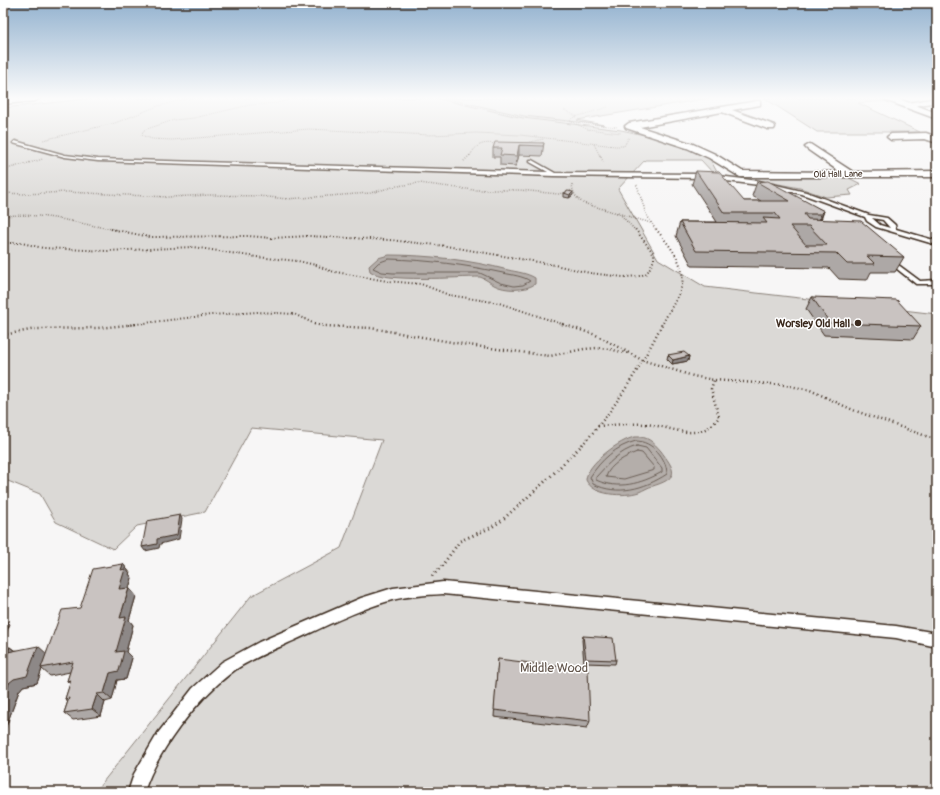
<svg xmlns="http://www.w3.org/2000/svg" width="940" height="795" viewBox="0 0 940 795" font-family="Pangolin,sans-serif">
	<style>
		.green { fill: #dbd9d6; stroke: #8b827a }
		.water { fill: #b4aeaa; stroke: #847972 }
		.lines { fill: none; stroke-linecap: round; stroke-linejoin: round }
		.shore { stroke: #6b5f56; stroke-width: 1 }
		.service-casing { stroke: #3b2a1e; stroke-width: 3 }
		.minor-casing { stroke: #3b2a1e; stroke-width: 3 }
		.trunk-casing { stroke: #3b2a1e; stroke-width: 3 }
		.path-far4 { stroke: #3b2a1e; stroke-width: 1; stroke-dasharray: 0.5 1.5; stroke-linecap: butt }
		.path-far3 { stroke: #3b2a1e; stroke-width: 1.5; stroke-dasharray: 0.5 2; stroke-linecap: butt }
		.path-far2 { stroke: #3b2a1e; stroke-width: 2; stroke-dasharray: 1 2.5; stroke-linecap: butt }
		.path-far1 { stroke: #3b2a1e; stroke-width: 2.5; stroke-dasharray: 1 3; stroke-linecap: butt }
		.path { stroke: #3b2a1e; stroke-width: 3; stroke-dasharray: 1 3.5; stroke-linecap: butt }
		.service { fill: #fff; fill-rule: evenodd }
		.minor { fill: #fff; fill-rule: evenodd }
		.trunk { fill: #fff; fill-rule: evenodd }
		.wall { fill: #ada8a6; stroke: #3b2a1e }
		.shaded-wall { fill: #8d8887; stroke: #3b2a1e }
		.building { fill: #c9c3c1; stroke: #3b2a1e; fill-rule: evenodd }
		.poi-dot { fill: #3b2a1e; stroke: #fff; stroke-width: 1.5 }
		.labels { text-anchor: middle; stroke-width: 3; stroke-linejoin: round; paint-order: stroke }
		.far-street-label { font-size: 9px; fill: #3b2a1e; stroke: #fff }
		.poi-label { font-size: 11px; font-weight: bold; fill: #3b2a1e; stroke: #fff; text-anchor: end }
		.near-park-label { font-size: 13px; fill: #63564c; stroke: #fff }
	</style>
	<rect width="100%" height="100%" fill="#f7f6f6"/>
	<filter id="ink" filterUnits="userSpaceOnUse"><feTurbulence type="fractalNoise" baseFrequency=".025" numOctaves="2"/><feDisplacementMap in="SourceGraphic" scale="8" xChannelSelector="R" yChannelSelector="G"/><feConvolveMatrix kernelMatrix="1 2 1 2 8 2 1 2 1" color-interpolation-filters="sRGB"/></filter>
	<g filter="url(#ink)">
		<g class="green">
			<path d="M95 98H435L523 118 621 130 653 137 683 146 709 157 718 174 713 173 701 160H645L618 189 658 259 705 287 937 314V792H95L251 596 341 548 382 440 251 428 205 512 137 526 113 549 56 522 40 494 3 479V108Z"/>
			<path d="M444 98H711L577 120 604 125 524 116Z"/>
			<path d="M764 98H881L889 101 858 103 920 132H817Z"/>
			<path d="M754 176H845L861 184 849 190 852 195 826 197 800 188 757 180Z"/>
		</g>
		<g class="water">
			<path d="M389 255C428 255 470 260 508 270 517 272 527 273 535 278V284C525 291 505 291 494 285 489 282 486 279 480 277 459 277 383 283 370 271L369 266 378 258Z"/>
			<path d="M635 437C648 436 653 442 661 451 665 457 675 468 672 475 669 481 659 484 653 486 648 487 644 490 639 492 624 497 593 496 586 480 586 464 621 439 635 437Z"/>
		</g>
		<g class="lines">
			<g class="shore">
				<path d="M389 259C428 260 466 265 503 273 512 275 523 276 530 281L523 285 514 286 501 283 480 273H393L382 272 373 268 378 263Z"/>
				<path d="M636 441C652 441 667 458 667 474 644 489 618 496 593 484L590 477C601 460 616 446 636 441Z"/>
				<path d="M637 446 646 448 662 468V472C641 484 618 490 596 480V477C608 464 619 451 637 446Z"/>
				<path d="M637 452 642 453 654 467V470L624 479 606 477C609 465 626 456 637 452Z"/>
			</g>
			<g class="service-casing">
				<g id="service">
					<path d="M15 141 65 155 98 159 548 172 530 162V160H532L555 173 702 174 759 181 806 192 869 215 887 218 895 225 896 229 937 241V245L876 227 867 221 865 217 802 194 759 185 702 178 554 176 98 161 65 157 13 143ZM872 218 883 220 890 228 880 225Z"/>
					<path d="M889 258 920 281 937 280V284H916L887 261V259Z"/>
					<path d="M443 582 896 626 937 633V647L896 638 443 594C426 595 408 596 392 600 357 610 326 626 293 641 275 649 246 661 231 673 197 699 157 751 144 792H128L134 774 158 733 193 688 222 662 259 642 361 598 393 588Z"/>
				</g>
			</g>
			<g class="minor-casing">
				<g id="minor">
					<path d="M937 98V102L907 107 903 105 907 103Z"/>
					<path d="M757 101H760V105L732 110 774 125 775 127 774 129H768L722 112 640 127 693 144 715 154 742 171 840 172 807 149 805 147 810 144 853 172 937 171V177H740L709 158 687 148 626 128 625 126 629 123Z"/>
					<path d="M926 133 937 137V143L925 139 891 140 887 137 891 134Z"/>
				</g>
			</g>
			<g class="trunk-casing">
				<g id="trunk">
					<path d="M3 98H40L35 101 3 104Z"/>
					<path d="M883 98H896L937 113V119L885 100Z"/>
				</g>
			</g>
			<g class="path-far4">
				<path d="M295 98 278 103 250 105 194 118 174 120 144 130 141 135 152 139 172 140 309 129 430 135 476 133 520 135 615 146H624L629 137"/>
				<path d="M439 98 523 117 618 127"/>
				<path d="M48 99 61 98"/>
				<path d="M608 107 572 118 570 121 587 129 621 133"/>
				<path d="M564 110 578 117"/>
				<path d="M43 140 115 123 158 106 191 98"/>
				<path d="M525 143 544 139"/>
				<path d="M594 144 600 156"/>
				<path d="M470 156C476 144 483 142 496 144"/>
			</g>
			<g class="path-far3">
				<path d="M600 155 603 162"/>
				<path d="M464 161 470 155"/>
				<path d="M3 170 43 159"/>
				<path d="M572 184C573 193 575 197 583 203L651 223"/>
				<path d="M637 185 646 214 656 230"/>
				<path d="M3 193 25 194 67 192 168 197 210 195 259 196 287 199 370 193 397 186 419 183 474 190H520L559 194 572 190"/>
				<path d="M618 212 635 230"/>
				<path d="M3 216C46 212 77 224 118 230"/>
			</g>
			<g class="path-far2">
				<path d="M111 229 150 237 248 236 272 238 309 236 389 240 446 246 555 265 590 273 623 277 640 276 647 273 654 260V254L635 229"/>
				<path d="M656 229C668 244 686 263 682 285 678 299 668 312 662 325"/>
				<path d="M3 243H22L43 248 107 251 193 247 256 257 298 261 316 265 330 271 387 281 421 284 449 295 499 303 565 325"/>
				<path d="M128 325 211 315 258 312 294 314 317 325"/>
			</g>
			<g class="path-far1">
				<path d="M314 324 324 326 371 328 468 345 550 356 584 349 597 348 610 349 629 354"/>
				<path d="M562 324 596 335 642 360 693 376 714 380 785 385 810 390 853 410 937 440"/>
				<path d="M3 335 36 329 98 328 137 324"/>
				<path d="M598 426C613 425 629 423 645 424 672 426 699 445 719 417L711 389 714 380"/>
				<path d="M582 445C615 409 641 367 662 324"/>
			</g>
			<path class="path" d="M432 576 441 567 460 541 490 528 501 521 549 478 583 444"/>
			<use href="#service" class="service"/>
			<use href="#minor" class="minor"/>
			<use href="#trunk" class="trunk"/>
		</g>
		<g class="wall">
			<path d="M544 143 542 156 519 155 516 166 500 165V157H493V148Z"/>
			<path d="M696 171 744 201H761L752 196 757 182 824 211 821 220 904 257 895 272H871L867 280 839 279 829 268 692 266 676 236 680 222H717L692 184Z"/>
			<path d="M564 193 573 195 569 198 564 197Z"/>
			<path d="M812 297 921 326 913 339 824 335 806 309Z"/>
			<path d="M668 355 689 356 688 361 672 364 667 359Z"/>
			<path d="M123 564 130 573 129 574 132 578 129 588 136 596 129 620 133 625 126 652 132 658 126 679 117 680 112 700 105 702 101 716 73 720 64 713 68 701 65 699 70 684 67 681 70 672 50 676 42 669 37 683 23 686 19 691 3 735V649L10 647 14 650 46 653 80 608Z"/>
			<path d="M583 636 616 660 615 664 584 663 582 640Z"/>
			<path d="M498 659 590 721 587 728 494 717Z"/>
		</g>
		<g class="shaded-wall">
			<path d="M519 145V155L516 166 517 156Z"/>
			<path d="M573 192V195L569 198 570 195Z"/>
			<path d="M824 211 818 225 815 229 821 214Z"/>
			<path d="M689 356 688 361 672 364 673 360Z"/>
			<path d="M180 515 182 519 179 539 160 544 159 548 145 551 142 547 157 539Z"/>
			<path d="M123 564 130 573 129 574 132 578 126 598 119 589 121 570Z"/>
			<path d="M129 588 136 596 129 620 133 625 126 652 132 658 126 679 117 680 112 700 104 693 116 652 120 618Z"/>
			<path d="M3 618 10 624 3 640Z"/>
			<path d="M38 646 47 654 41 668 42 669 37 683 23 686 19 691 3 735V699L9 683Z"/>
			<path d="M10 647 19 655 8 652Z"/>
			<path d="M71 680 75 688 67 681Z"/>
			<path d="M97 694 105 702 101 716 92 709Z"/>
		</g>
		<g class="building">
			<path d="M495 142 544 143 543 146 519 145 517 156 500 155 502 148H493Z"/>
			<path d="M696 171 719 172 744 201H790L757 182 768 181 824 211 821 214H804L808 219 861 221 904 257 867 256 875 264H847L836 253 696 251 680 222 767 223 763 218 780 219 775 213H724ZM790 226H809L827 245H806Z"/>
			<path d="M568 191 573 192 570 195 564 193Z"/>
			<path d="M812 297 897 300 921 326 830 323Z"/>
			<path d="M684 352 689 356 673 360 668 355Z"/>
			<path d="M180 515 177 535 157 539V544L142 547 147 521Z"/>
			<path d="M123 564 121 570 125 569 119 589 129 588 120 618 126 617 116 652 124 651 119 671 110 673 104 693 97 694 92 709 64 713 69 698 65 699 71 680 67 681 73 662 41 668 62 610 80 608 93 569Z"/>
			<path d="M583 636 613 638 616 660 586 659Z"/>
			<path d="M38 646 27 676 14 679 9 683 3 699V649L10 647 8 652Z"/>
			<path d="M498 659 588 670 590 721 494 710Z"/>
		</g>
	</g>
	<linearGradient id="sky" x2="0" y2="1"><stop stop-color="#93b2cf"/><stop offset="0.47" stop-color="#fbfbfb"/><stop offset="1" stop-color="#fbfbfb" stop-opacity="0"/></linearGradient>
	<rect width="940" height="209" fill="url(#sky)"/>
	<circle class="poi-dot" cx="858" cy="323" r="4"/>
	<g class="labels">
		<g class="far-street-label">
			<text transform="translate(838 174) rotate(-1)" y="3">Old Hall Lane</text>
		</g>
		<g class="poi-label">
			<text x="850" y="327">Worsley Old Hall</text>
		</g>
		<g class="near-park-label">
			<text x="554" y="672">Middle Wood</text>
		</g>
	</g>
	<rect width="940" height="795" fill="none" stroke="#fff" stroke-width="16"/>
	<rect x="8" y="8" width="924" height="779" fill="none" stroke="#3b2a1e" stroke-width="1.5" filter="url(#ink)"/>
</svg>
